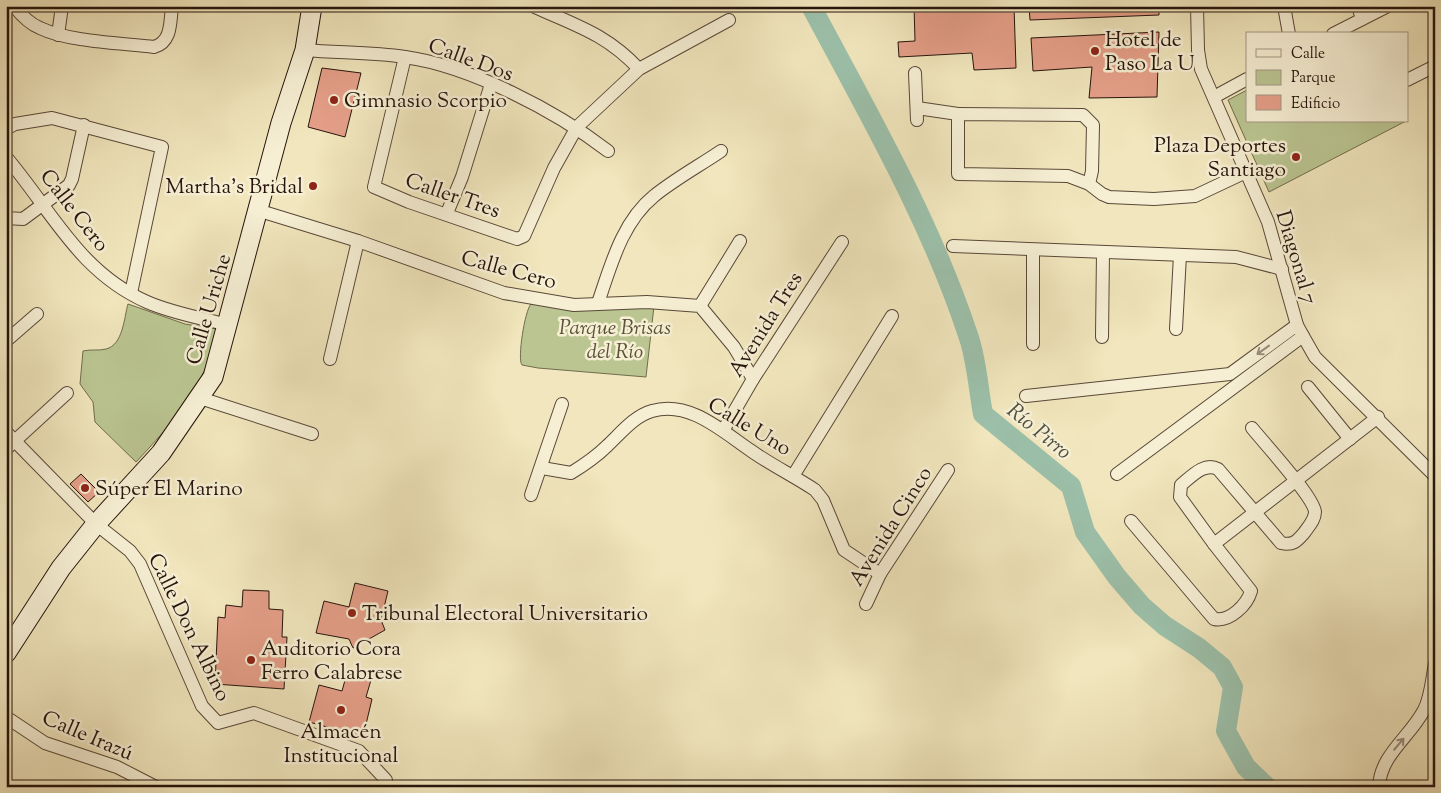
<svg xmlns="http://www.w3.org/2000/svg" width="1441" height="793" viewBox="0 0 1441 793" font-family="'Sorts Mill Goudy',serif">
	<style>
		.green { fill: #bac591; stroke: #706c4e }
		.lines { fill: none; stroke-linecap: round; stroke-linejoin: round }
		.river { stroke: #9cc0aa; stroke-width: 20 }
		.building { fill: #e59f89; stroke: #26140c }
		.street-casing { stroke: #594838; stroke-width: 14 }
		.secondary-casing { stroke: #26140c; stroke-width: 21 }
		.street { stroke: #f6efd4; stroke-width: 12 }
		.secondary { stroke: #f6efd4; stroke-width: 19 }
		.oneway { stroke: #988c7a }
		.poi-dot { fill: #8f2418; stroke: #f6efd4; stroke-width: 2 }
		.labels { text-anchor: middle; stroke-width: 5; stroke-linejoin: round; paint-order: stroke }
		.poi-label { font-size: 21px; fill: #26140c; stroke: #f6efd4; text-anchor: start }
		.street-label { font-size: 21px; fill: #26140c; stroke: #f6efd4 }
		.park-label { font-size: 21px; font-style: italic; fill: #5a523b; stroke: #f6efd4 }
		.water-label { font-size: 22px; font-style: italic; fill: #4f5043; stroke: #f6efd4 }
	</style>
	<rect width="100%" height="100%" fill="#f1e6bd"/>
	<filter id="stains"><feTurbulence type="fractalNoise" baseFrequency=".004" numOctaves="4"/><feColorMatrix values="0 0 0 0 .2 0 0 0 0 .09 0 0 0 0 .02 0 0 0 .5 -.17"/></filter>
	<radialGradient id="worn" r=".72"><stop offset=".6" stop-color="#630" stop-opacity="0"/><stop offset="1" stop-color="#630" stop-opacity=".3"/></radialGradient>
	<g class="green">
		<path d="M1247 90V121H1406L1269 192 1228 100Z"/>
		<path d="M128 304 185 324 217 329C210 381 170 426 136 462L95 422 93 402 80 384 83 351C91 349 99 351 106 349 123 345 124 318 128 304Z"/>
		<path d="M531 304 654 306 646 377 538 368 522 365C517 359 525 310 531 304Z"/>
	</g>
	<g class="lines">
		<path class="river" d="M811 6C868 113 930 220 968 335 977 360 978 388 983 414L1071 486 1085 532 1117 577 1142 606 1165 626 1199 648 1222 667 1233 687 1226 731 1246 767 1267 787"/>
	</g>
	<g class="building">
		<path d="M914 6H1014L1016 68 974 70 972 53 899 57 898 42 915 41Z"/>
		<path d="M1029 6H1159V15L1030 20Z"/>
		<path d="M1159 32 1157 97 1089 98 1092 67 1033 71 1031 38Z"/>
		<path d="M322 68 361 73 345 137 308 127Z"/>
		<path d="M81 474 99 492 88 502 70 484Z"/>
		<path d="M355 583 388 591 381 620 385 630 353 648 349 639 316 633 324 601 349 607Z"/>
		<path d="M243 590 269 591V609L283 610 282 637H287L284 689 215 684 218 617 225 618 226 605 242 607Z"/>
		<path d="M347 673 371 680 366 697 372 699 363 737 309 722 319 685 342 691Z"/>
	</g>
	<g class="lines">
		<g class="street-casing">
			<g id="street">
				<path d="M14 6C21 15 30 24 40 28 69 42 122 43 154 47 172 42 170 22 172 6"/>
				<path d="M1197 6 1198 50 1201 69 1268 222 1297 325 1303 336 1315 357 1435 476"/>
				<path d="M1284 6 1289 34"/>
				<path d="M1358 6 1362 19"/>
				<path d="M535 7C577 26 606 34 639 69"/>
				<path d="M1333 34 1388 6"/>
				<path d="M58 35 62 6"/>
				<path d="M305 50C338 53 372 52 405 57 470 66 556 111 608 151"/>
				<path d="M405 57 374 187 409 202 517 239 524 236 554 168 577 127 639 69 729 20"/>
				<path d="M915 73 917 120"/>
				<path d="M1407 80 1435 66"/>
				<path d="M1214 97 1247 79"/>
				<path d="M917 108 958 114"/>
				<path d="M6 129 15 124 52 118 162 147 131 293"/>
				<path d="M6 157C52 211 79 272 147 302 172 313 201 318 228 325"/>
				<path d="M1089 184 1092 171 1093 125 1083 115 958 114V174L1068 176 1089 184 1102 194 1109 197 1154 199 1195 196 1246 172"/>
				<path d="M257 210 358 241 504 293 574 305 647 302 700 306 734 347 753 379"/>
				<path d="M447 213 462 177 491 84"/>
				<path d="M6 218 23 219 69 185 72 179 84 125"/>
				<path d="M953 246 1236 257 1282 269"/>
				<path d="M598 303C611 265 622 222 654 196 675 179 699 166 721 151"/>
				<path d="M700 306 740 241"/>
				<path d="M1176 329 1180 255"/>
				<path d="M1102 337 1103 252"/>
				<path d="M6 341 37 314"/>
				<path d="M1033 344V250"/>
				<path d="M330 359 358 241"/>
				<path d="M1308 387 1350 439"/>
				<path d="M1026 396 1230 374 1297 325"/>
				<path d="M200 398 312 434"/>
				<path d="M724 429 753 379 842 242"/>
				<path d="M6 432 96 524 130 551 140 564 202 706 218 723 254 713 359 751 386 780"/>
				<path d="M6 449 67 393"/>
				<path d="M542 468 571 473C584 465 596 457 607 446 620 434 634 416 652 411 689 400 722 431 750 450 771 465 794 476 815 490L823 500 844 550 880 574"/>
				<path d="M1117 474 1303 336"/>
				<path d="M793 476 892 316"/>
				<path d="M531 495 562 404"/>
				<path d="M1131 521 1214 619C1230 622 1247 605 1251 591L1214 544 1378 417"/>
				<path d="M1214 544 1180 497 1181 485C1192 476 1204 462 1218 469L1281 543C1293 546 1297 541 1304 533 1308 527 1315 520 1315 512 1314 497 1264 443 1252 428"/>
				<path d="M866 604 880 574 948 470"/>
				<path d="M6 717 45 743 117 767 156 787"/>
				<path d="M1379 787C1380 755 1410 737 1424 710 1431 697 1432 678 1435 664"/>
			</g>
		</g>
		<g class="secondary-casing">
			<path id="secondary" d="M6 653 61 568 96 524 161 453 213 377 281 123 305 50 312 6"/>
		</g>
		<use href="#street" class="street"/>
		<use href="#secondary" class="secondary"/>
	</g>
	<defs><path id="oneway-shaft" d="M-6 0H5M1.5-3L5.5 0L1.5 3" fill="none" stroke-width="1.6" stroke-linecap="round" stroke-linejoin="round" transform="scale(1.25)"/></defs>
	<g class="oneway">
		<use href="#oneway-shaft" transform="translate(1263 350) rotate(144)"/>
		<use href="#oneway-shaft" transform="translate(1399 744) rotate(-50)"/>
	</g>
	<g class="poi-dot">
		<circle cx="1095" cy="51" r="5"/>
		<circle cx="334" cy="100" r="5"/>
		<circle cx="1296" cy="157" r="5"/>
		<circle cx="313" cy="186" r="5"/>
		<circle cx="85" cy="488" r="5"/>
		<circle cx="352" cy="613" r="5"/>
		<circle cx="251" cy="660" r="5"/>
		<circle cx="341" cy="710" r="5"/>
	</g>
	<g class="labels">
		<g class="poi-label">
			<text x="1105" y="46">Hotel de<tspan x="1105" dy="24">Paso La U</tspan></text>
			<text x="344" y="107">Gimnasio Scorpio</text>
			<text x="1286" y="152" text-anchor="end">Plaza Deportes<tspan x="1286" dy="24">Santiago</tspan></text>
			<text x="303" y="193" text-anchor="end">Martha's Bridal</text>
			<text x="95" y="495">Súper El Marino</text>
			<text x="362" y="620">Tribunal Electoral Universitario</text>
			<text x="261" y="655">Auditorio Cora<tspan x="261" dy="24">Ferro Calabrese</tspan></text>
			<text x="341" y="738" text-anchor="middle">Almacén<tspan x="341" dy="24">Institucional</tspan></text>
		</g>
		<g class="street-label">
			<text transform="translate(471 59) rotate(20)" y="7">Calle Dos</text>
			<text transform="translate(453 195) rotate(19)" y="7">Caller Tres</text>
			<text transform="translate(75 210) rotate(52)" y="7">Calle Cero</text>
			<text transform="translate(1297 257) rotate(73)" y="7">Diagonal 7</text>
			<text transform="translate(509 269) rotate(15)" y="7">Calle Cero</text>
			<text transform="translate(208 309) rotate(-74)" y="7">Calle Uriche</text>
			<text transform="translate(765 324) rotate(-58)" y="7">Avenida Tres</text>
			<text transform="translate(750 426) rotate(31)" y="7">Calle Uno</text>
			<text transform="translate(890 526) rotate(-58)" y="7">Avenida Cinco</text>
			<text transform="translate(190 627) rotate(64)" y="7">Calle Don Albino</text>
			<text transform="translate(88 735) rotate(23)" y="7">Calle Irazú</text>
		</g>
		<g class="park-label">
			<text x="615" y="334">Parque Brisas<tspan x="615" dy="24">del Río</tspan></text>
		</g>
		<g class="water-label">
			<text transform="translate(1040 430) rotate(39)" y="8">Río Pirro</text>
		</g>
	</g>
	<rect width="1441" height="793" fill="none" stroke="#f1e6bd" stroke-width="25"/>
	<rect x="8" y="8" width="1426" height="778" fill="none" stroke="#26140c" stroke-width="2.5"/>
	<rect x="12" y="12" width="1416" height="768" fill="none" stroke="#26140c"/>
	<rect x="1246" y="32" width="162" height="90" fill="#f6efd4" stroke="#a39784"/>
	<rect x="1256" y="49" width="25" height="8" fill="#f6efd4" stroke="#a39784"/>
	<text x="1291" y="58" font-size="15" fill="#26140c">Calle</text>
	<rect x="1256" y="70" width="25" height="15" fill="#bac591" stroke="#a39784"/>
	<text x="1291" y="82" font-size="15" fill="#26140c">Parque</text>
	<rect x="1256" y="95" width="25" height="15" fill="#e59f89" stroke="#a39784"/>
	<text x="1291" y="108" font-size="15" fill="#26140c">Edificio</text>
	<rect width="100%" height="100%" filter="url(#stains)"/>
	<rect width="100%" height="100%" fill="url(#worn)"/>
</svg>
